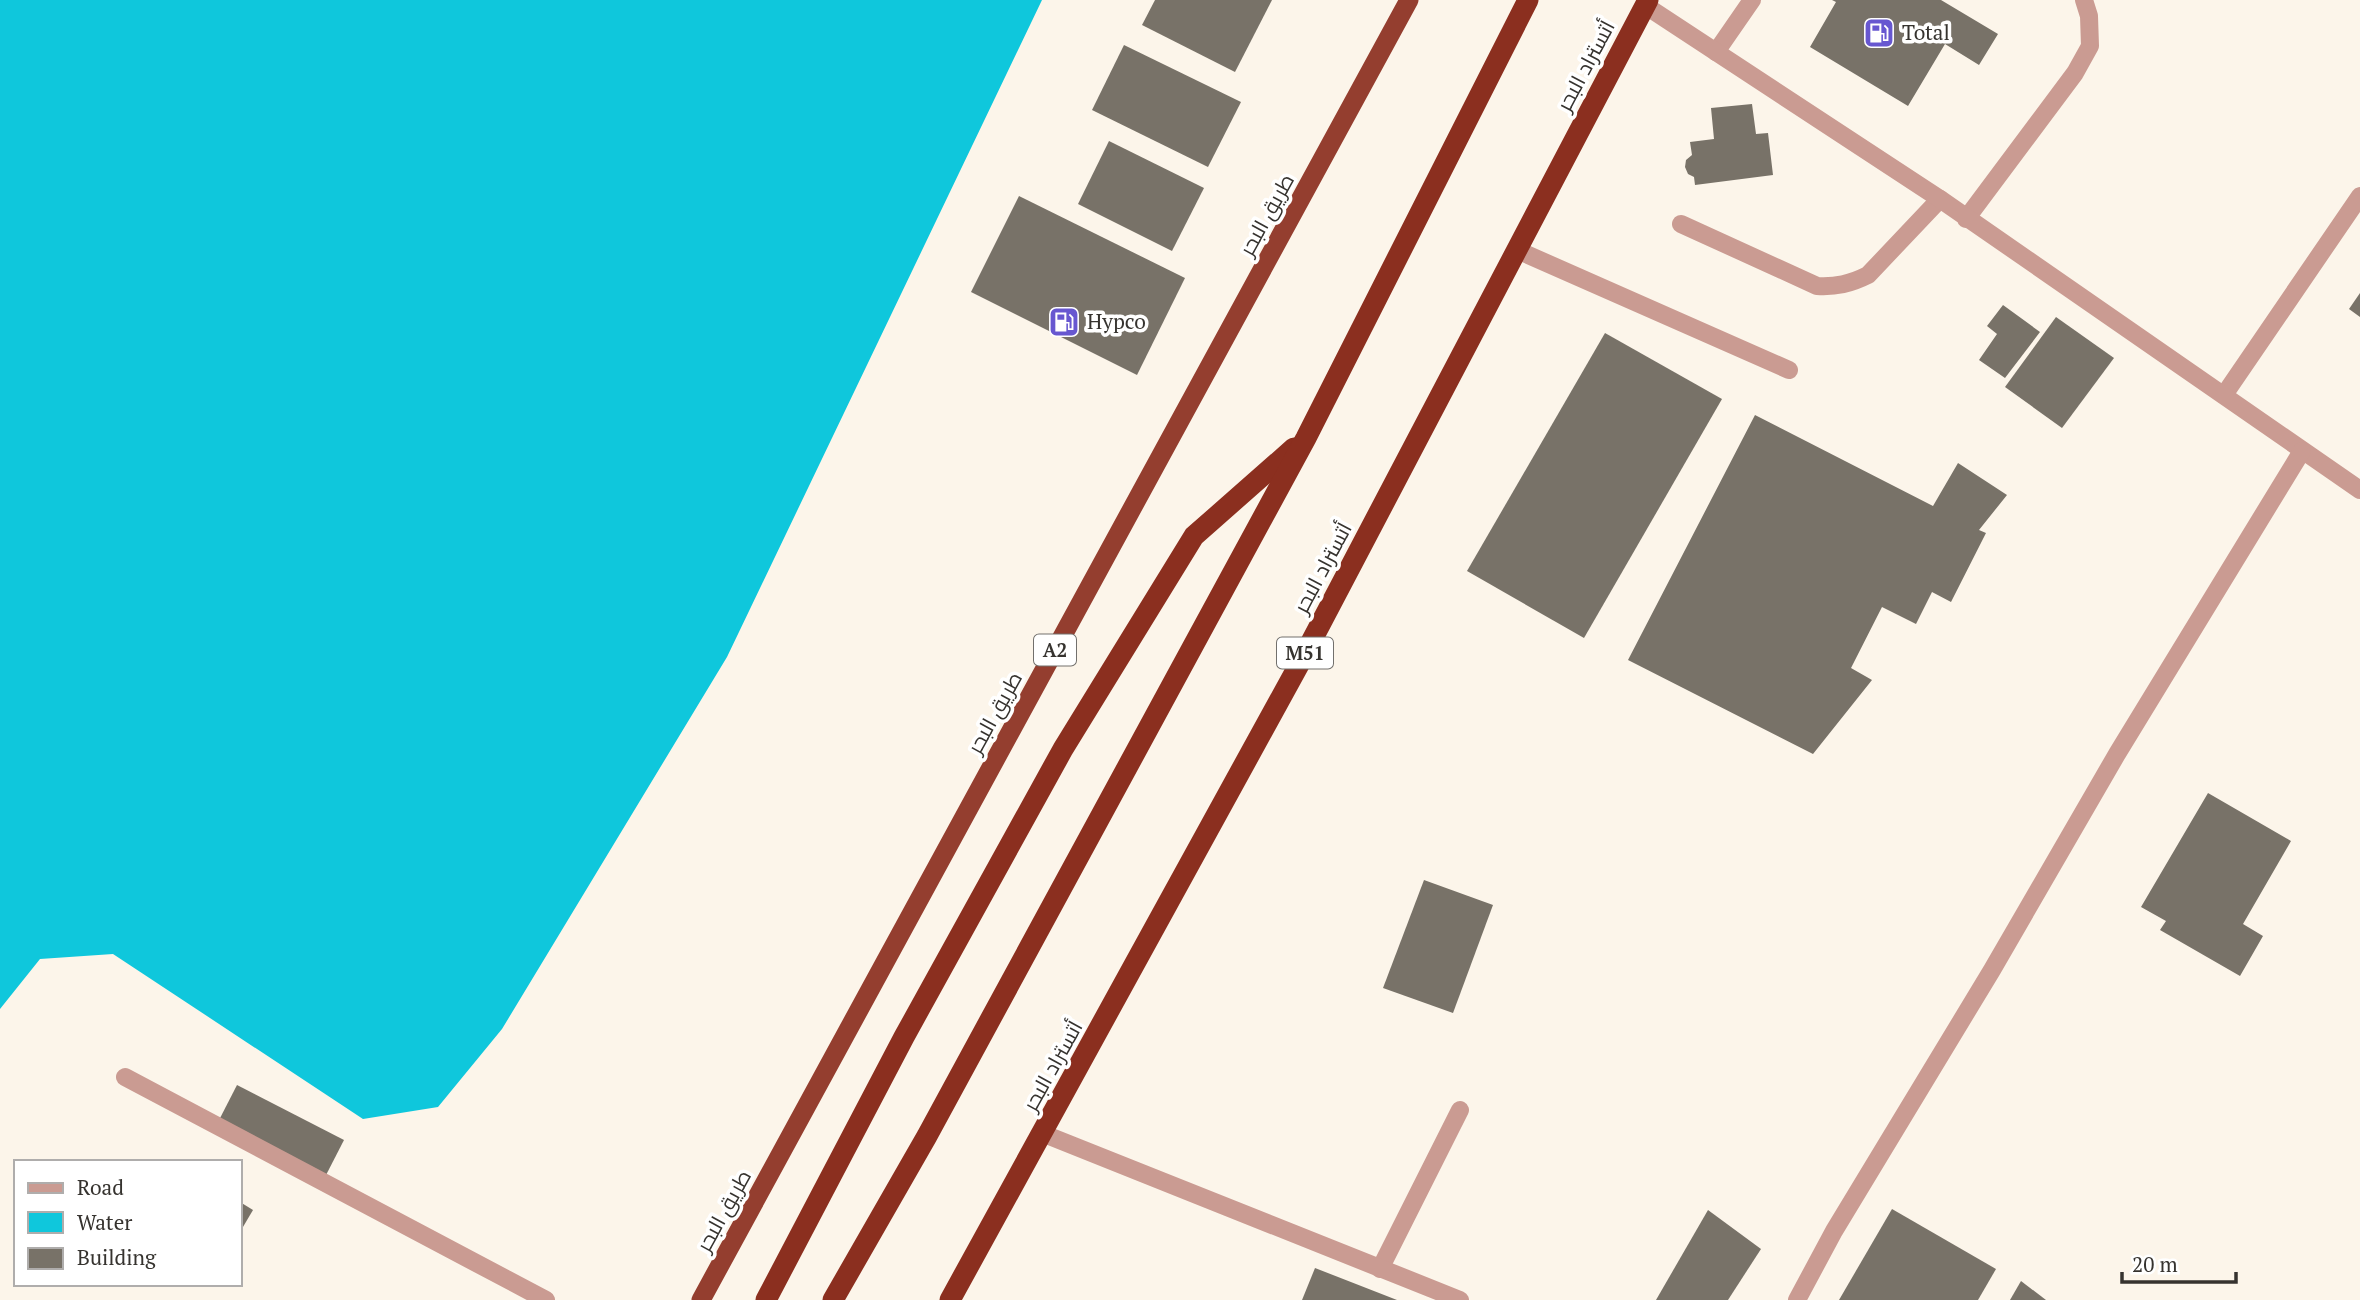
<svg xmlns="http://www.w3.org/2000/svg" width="2360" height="1300" viewBox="0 0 2360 1300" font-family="'PT Serif',Cairo,serif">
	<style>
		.water { fill: #0fc7dc }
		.building { fill: #787268 }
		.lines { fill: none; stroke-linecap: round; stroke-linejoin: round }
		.service { stroke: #ca9b92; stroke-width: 18 }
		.minor { stroke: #ca9b92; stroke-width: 18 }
		.trunk { stroke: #943e2f; stroke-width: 19 }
		.motorway { stroke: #8b2f1f; stroke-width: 21 }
		.labels { text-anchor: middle; stroke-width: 7; stroke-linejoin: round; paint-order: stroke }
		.shield { fill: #fff; stroke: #72706d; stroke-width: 2 }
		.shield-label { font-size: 19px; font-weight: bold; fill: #36332f }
		.poi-label { font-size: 21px; fill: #36332f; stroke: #fff; text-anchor: start }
		.street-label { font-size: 21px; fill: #36332f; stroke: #fff }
	</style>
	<rect width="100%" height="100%" fill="#fcf5ea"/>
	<path class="water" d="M0 0H1042L727 657 502 1029 438 1107 363 1119 113 954 40 959 0 1009Z"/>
	<g class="building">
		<path d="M1155 0H1272L1235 72 1142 25Z"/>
		<path d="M1832 0H1941L1998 34 1979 65 1945 44 1908 106 1810 47 1836 2Z"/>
		<path d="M1124 45 1241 102 1208 167 1092 110Z"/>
		<path d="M1752 104 1756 134 1768 133 1773 175 1695 185 1694 177 1688 174 1685 167 1686 160 1692 155 1690 142 1714 139 1711 108Z"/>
		<path d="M1109 141 1204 188 1172 251 1078 204Z"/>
		<path d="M1019 196 1185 278 1137 375 971 292Z"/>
		<path d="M2360 293V317L2349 309Z"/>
		<path d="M2003 305 2040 332 2005 378 1979 360 1997 334 1987 326Z"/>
		<path d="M2056 317 2114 358 2062 428 2005 387Z"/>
		<path d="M1605 333 1722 399 1584 638 1467 571Z"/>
		<path d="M1755 415 1933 506 1958 463 2007 495 1979 530 1986 533 1951 602 1932 592 1916 624 1882 607 1851 668 1872 680 1813 754 1628 660Z"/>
		<path d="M2208 793 2291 841 2243 924 2263 936 2240 976 2160 930 2166 921 2141 907Z"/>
		<path d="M1424 880 1493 905 1453 1013 1383 988Z"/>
		<path d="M237 1085 344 1140 324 1179 217 1124Z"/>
		<path d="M240 1202 253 1210 240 1232Z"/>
		<path d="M1892 1209 1996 1269 1978 1300H1839Z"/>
		<path d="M1708 1210 1761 1249 1728 1300H1656Z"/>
		<path d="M1315 1268 1397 1300H1302Z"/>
		<path d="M2021 1281 2046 1300H2010Z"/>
	</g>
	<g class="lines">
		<g class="service">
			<path d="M1716 52 1752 0"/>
			<path d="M1966 219 2075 73 2090 46 2089 16 2084 0"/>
			<path d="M1681 224 1817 286C1836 287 1850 284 1868 275L1940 199"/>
			<path d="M1517 250 1789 370"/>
			<path d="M2224 395 2360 196"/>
			<path d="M125 1077 546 1300"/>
			<path d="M1380 1269 1460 1110"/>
		</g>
		<g class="minor">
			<path d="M1646 6 1940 199 2360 490"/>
			<path d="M1044 1134 1460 1300"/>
			<path d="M1797 1300 1834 1231 1992 970 2117 754 2302 451"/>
		</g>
		<path class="trunk" d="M701 1300 1409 0"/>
		<g class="motorway">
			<path d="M766 1300 904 1037 1063 749 1194 536 1294 448"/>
			<path d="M833 1300 927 1136 1306 438 1528 0"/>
			<path d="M950 1300 1301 661 1648 0"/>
		</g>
	</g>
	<defs>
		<g id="fuel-square" transform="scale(1.575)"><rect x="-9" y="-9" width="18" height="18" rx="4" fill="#6757d0" stroke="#fff"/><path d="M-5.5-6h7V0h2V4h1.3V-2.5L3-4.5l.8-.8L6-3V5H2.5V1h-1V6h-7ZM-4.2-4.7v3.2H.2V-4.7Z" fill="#fff"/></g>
	</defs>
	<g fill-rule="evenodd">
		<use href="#fuel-square" x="1879" y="33"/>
		<use href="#fuel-square" x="1064" y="322"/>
	</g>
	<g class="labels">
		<g class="shield">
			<rect x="1034" y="634.5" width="42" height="31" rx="5"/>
			<rect x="1277" y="637.5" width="56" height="31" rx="5"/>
		</g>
		<g class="shield-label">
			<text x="1055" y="657">A2</text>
			<text x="1305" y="660">M51</text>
		</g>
		<g class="poi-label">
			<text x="1902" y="40">Total</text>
			<text x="1087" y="329">Hypco</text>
		</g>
		<g class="street-label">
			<text transform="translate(1586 66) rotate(-62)" y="7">أتستراد البحر</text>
			<text transform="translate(1267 215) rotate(-61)" y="7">طريق البحر</text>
			<text transform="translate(1323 568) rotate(-62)" y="7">أتستراد البحر</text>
			<text transform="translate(995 713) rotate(-61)" y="7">طريق البحر</text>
			<text transform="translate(1053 1066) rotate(-61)" y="7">أتستراد البحر</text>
			<text transform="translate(724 1211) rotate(-61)" y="7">طريق البحر</text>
		</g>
	</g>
	<rect x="14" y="1160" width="228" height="126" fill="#ffffff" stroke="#afadac" stroke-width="2"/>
	<rect x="28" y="1183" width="35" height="10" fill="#ca9b92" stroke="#afadac" stroke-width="2"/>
	<text x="77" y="1195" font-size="21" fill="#36332f">Road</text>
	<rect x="28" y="1212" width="35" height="21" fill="#0fc7dc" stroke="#afadac" stroke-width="2"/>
	<text x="77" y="1230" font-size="21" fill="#36332f">Water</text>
	<rect x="28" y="1248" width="35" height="21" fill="#787268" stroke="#afadac" stroke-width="2"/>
	<text x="77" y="1265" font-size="21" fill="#36332f">Building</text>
	<path d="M2122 1272v10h114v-10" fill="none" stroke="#36332f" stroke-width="3.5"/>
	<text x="2132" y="1272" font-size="21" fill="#36332f" stroke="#ffffff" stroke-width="5" paint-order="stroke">20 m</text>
</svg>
